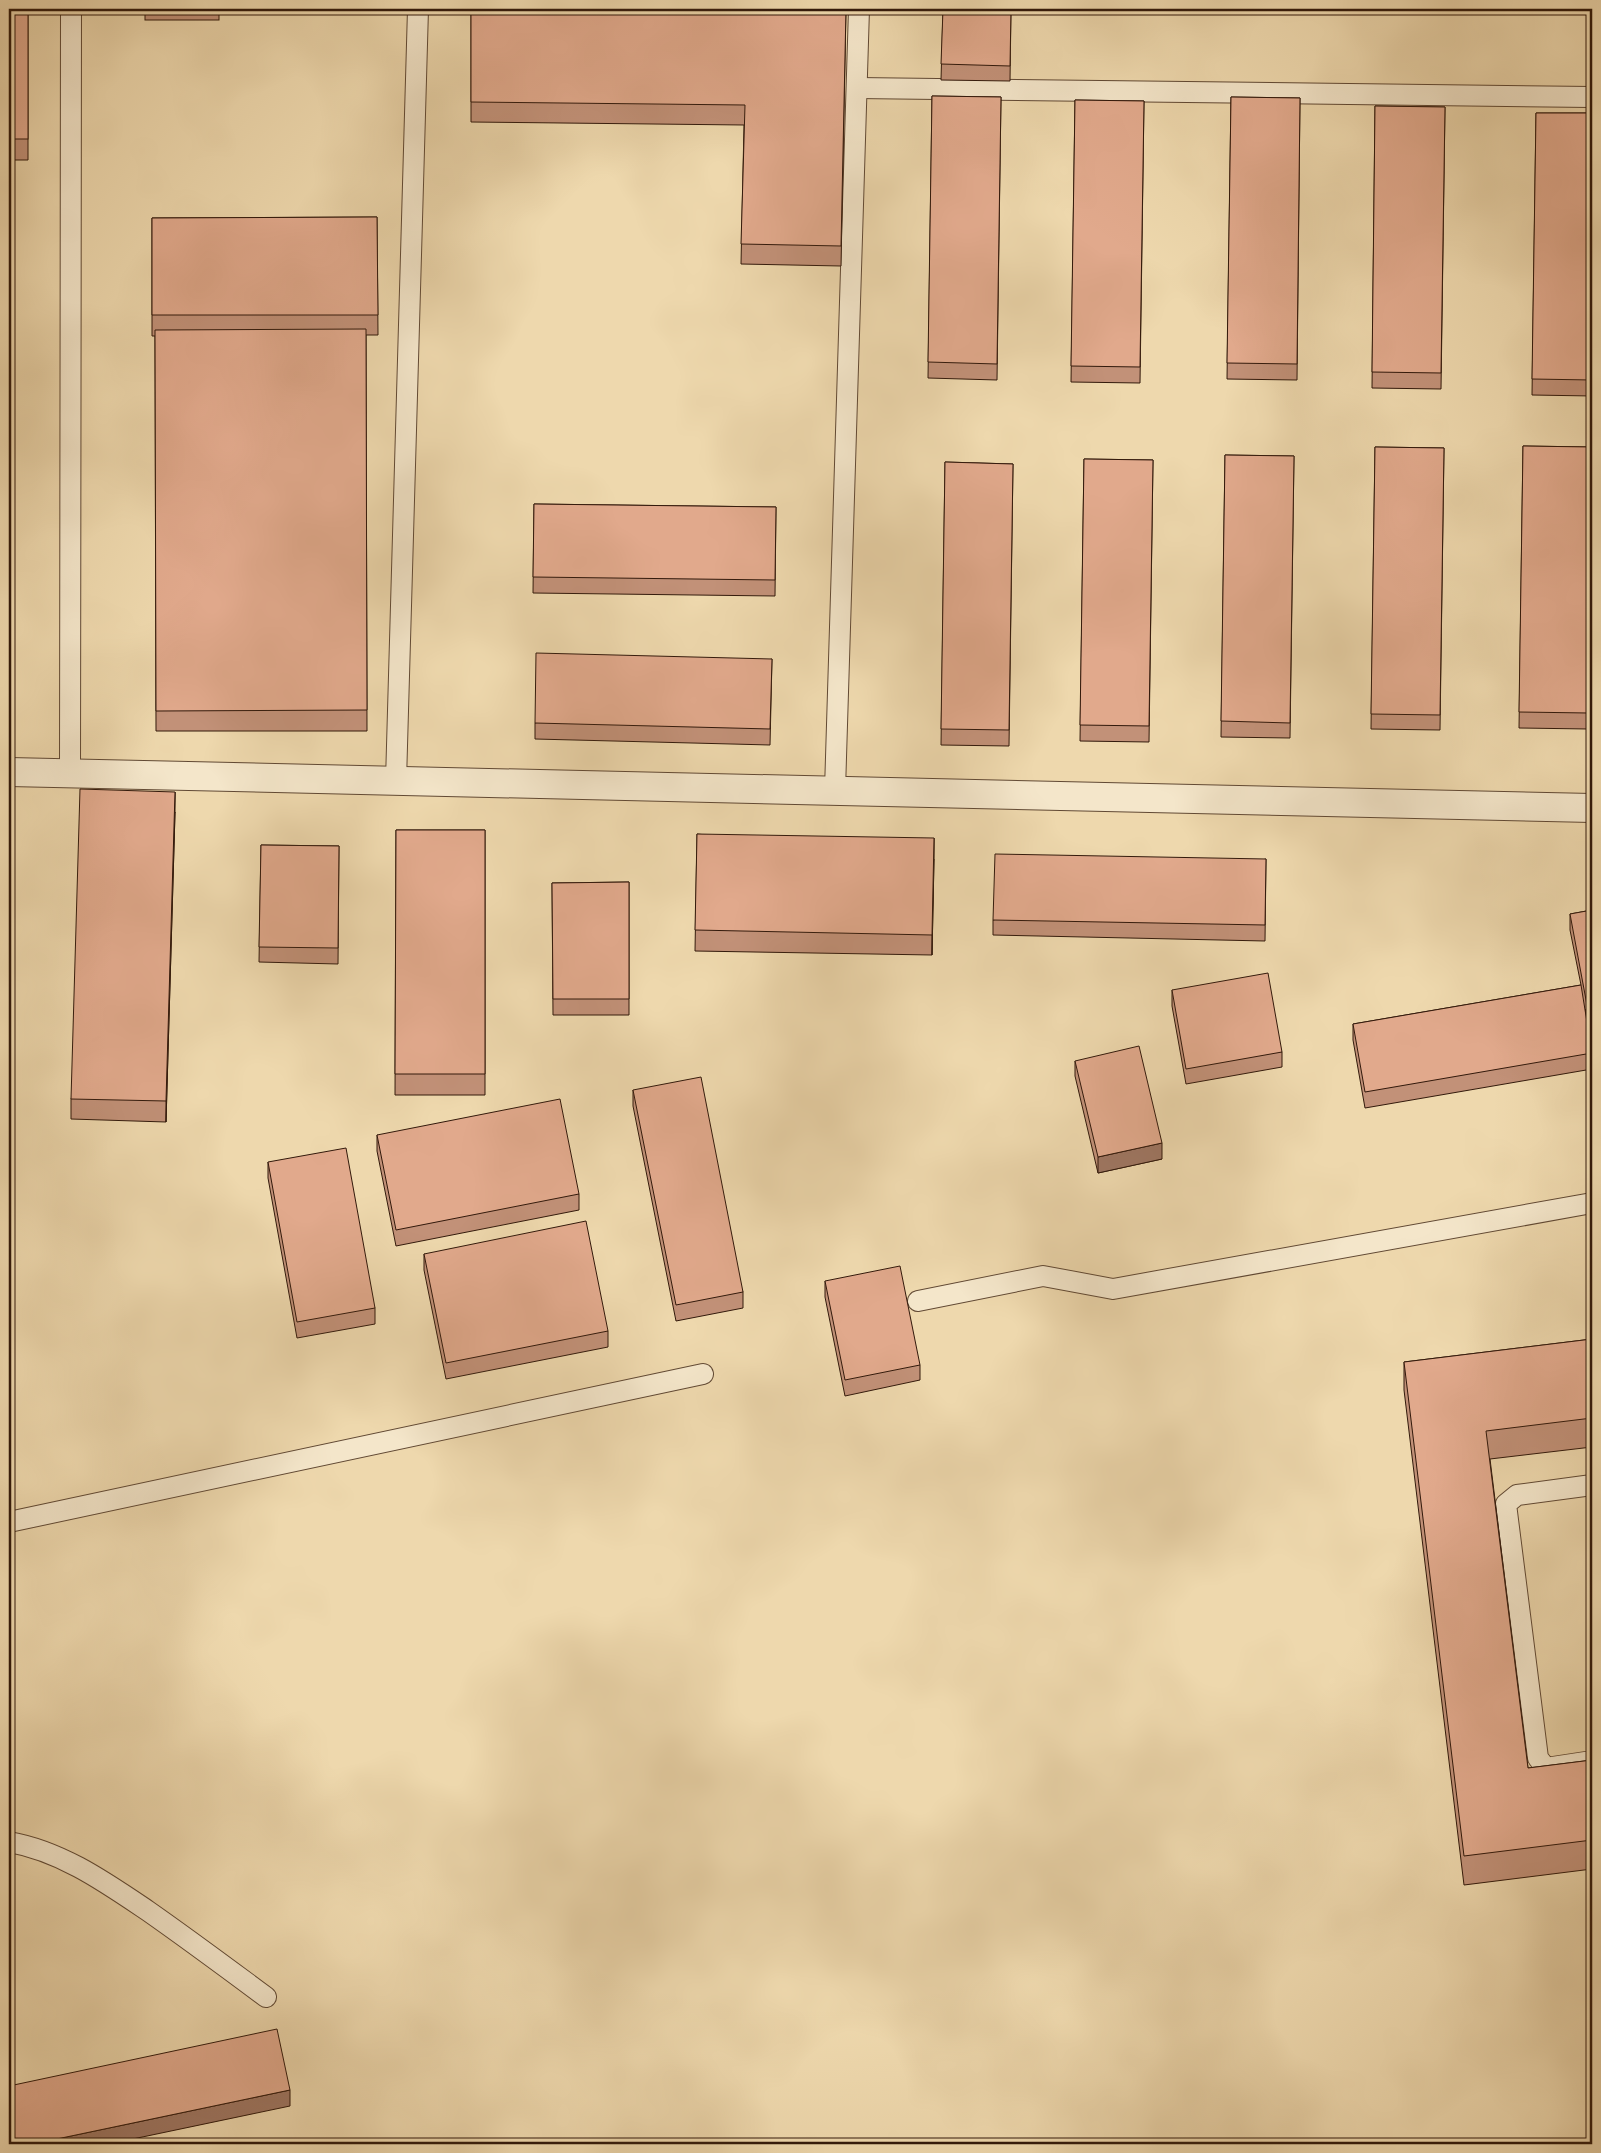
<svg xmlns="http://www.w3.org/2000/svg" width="1601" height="2153" viewBox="0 0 1601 2153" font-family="'EB Garamond',serif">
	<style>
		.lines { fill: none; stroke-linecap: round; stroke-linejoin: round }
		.service-casing { stroke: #614934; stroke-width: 22 }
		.minor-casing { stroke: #614934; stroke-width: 30 }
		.service { stroke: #f4e6ca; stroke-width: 20 }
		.minor { stroke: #f4e6ca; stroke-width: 28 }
		.wall { fill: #c29178; stroke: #32190b }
		.shaded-wall { fill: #9e7662; stroke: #32190b }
		.building { fill: #e1a98c; stroke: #32190b }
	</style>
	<rect width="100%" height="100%" fill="#eed8ad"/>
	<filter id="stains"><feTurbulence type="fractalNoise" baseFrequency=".004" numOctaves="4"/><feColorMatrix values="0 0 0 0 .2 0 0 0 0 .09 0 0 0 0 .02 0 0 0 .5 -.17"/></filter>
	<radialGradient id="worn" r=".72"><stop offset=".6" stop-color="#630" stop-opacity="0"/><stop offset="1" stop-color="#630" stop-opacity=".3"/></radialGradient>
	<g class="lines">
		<g class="service-casing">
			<g id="service">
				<path d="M857 88 1592 97"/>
				<path d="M70 774 71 9"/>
				<path d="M396 781 418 9"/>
				<path d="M835 790 859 9"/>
				<path d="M918 1301 1043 1276 1113 1289 1592 1203"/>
				<path d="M1592 1485 1517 1495 1506 1504 1538 1758 1546 1768 1592 1761"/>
				<path d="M9 1522 703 1374"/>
				<path d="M9 1842C61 1851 105 1882 148 1911 188 1939 227 1968 266 1997"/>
			</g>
		</g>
		<g class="minor-casing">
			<path id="minor" d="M9 772 1592 808"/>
		</g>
		<use href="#service" class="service"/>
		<use href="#minor" class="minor"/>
	</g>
	<g class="wall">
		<path d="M9 9H28V160H11L9 336Z"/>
		<rect x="145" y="9" width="74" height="11"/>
		<path d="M471 9H846L841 266 741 264 744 125 471 122Z"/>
		<path d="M943 9H1011L1010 81 941 80Z"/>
		<path d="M932 96 1001 97 997 380 928 378Z"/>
		<path d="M1231 97 1300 98 1297 380 1227 379Z"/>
		<path d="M1075 100 1144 101 1140 383 1071 382Z"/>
		<path d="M1375 106 1445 107 1441 389 1372 388Z"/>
		<path d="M1536 113H1592V396L1532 395Z"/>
		<path d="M377 217 378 335H366L367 731H156L155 336H152V218Z"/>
		<path d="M1523 446 1592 447 1588 729 1519 728Z"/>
		<path d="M1375 447 1444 448 1440 730 1371 729Z"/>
		<path d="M1225 455 1294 456 1290 738 1221 737Z"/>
		<path d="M1084 459 1153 460 1149 742 1080 741Z"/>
		<path d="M945 462 1013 464 1009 746 941 745Z"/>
		<path d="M534 504 776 507 775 596 533 593Z"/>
		<path d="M772 659 770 745 535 739V723Z"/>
		<path d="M175 812 166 1122 71 1119V1099Z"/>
		<path d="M396 830H485V1095H395Z"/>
		<path d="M697 834 934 859 932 955 695 951Z"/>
		<path d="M261 845 339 846 338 964 259 962Z"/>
		<path d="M1266 859 1265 941 993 935V920Z"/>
		<path d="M629 882V1015H553L552 883Z"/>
		<path d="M1592 910V1048L1585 1009 1592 1052V1069L1365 1108 1353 1040V1024L1581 985 1570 930V914Z"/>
		<path d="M1172 990 1282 1052V1067L1186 1084 1172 1006Z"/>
		<path d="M1075 1061 1162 1159 1098 1173 1075 1076Z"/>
		<path d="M633 1090 743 1292V1308L676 1321 633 1106Z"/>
		<path d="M377 1135 579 1194V1210L396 1246 377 1151Z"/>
		<path d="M268 1162 375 1308V1324L297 1338 268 1178Z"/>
		<path d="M424 1254 608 1331V1347L446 1379 424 1270Z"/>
		<path d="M825 1281 920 1365V1380L845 1396 825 1297Z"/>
		<path d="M1592 1339V1447L1490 1459 1528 1768 1592 1760V1869L1464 1885 1404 1390V1362Z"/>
	</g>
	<g class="shaded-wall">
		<path d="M175 792V812L166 1122V1101Z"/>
		<path d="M934 838V859L932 955V935Z"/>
		<path d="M1162 1143V1159L1098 1173V1157Z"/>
		<path d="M290 2090V2106L109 2144H33Z"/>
	</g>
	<g class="building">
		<rect x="9" y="9" width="19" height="130"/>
		<path d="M471 9H846L841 246 741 244 745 105 471 102Z"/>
		<path d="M943 9H1011L1010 66 941 64Z"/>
		<path d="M932 96 1001 97 997 364 928 362Z"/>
		<path d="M1231 97 1300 98 1297 364 1227 363Z"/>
		<path d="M1075 100 1144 101 1140 367 1071 366Z"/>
		<path d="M1375 106 1445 107 1441 373 1372 372Z"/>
		<path d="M1536 113H1592V380L1532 379Z"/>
		<path d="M9 152 11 153 9 315Z"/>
		<path d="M377 217 378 315H152V218Z"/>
		<path d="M366 329 367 710 156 711 155 330Z"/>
		<path d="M1523 446 1592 447 1588 713 1519 712Z"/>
		<path d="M1375 447 1444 448 1440 715 1371 714Z"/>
		<path d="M1225 455 1294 456 1290 723 1221 721Z"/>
		<path d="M1084 459 1153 460 1149 726 1080 725Z"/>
		<path d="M945 462 1013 464 1009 730 941 729Z"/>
		<path d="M534 504 776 507 775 580 533 577Z"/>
		<path d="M536 653 772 659 770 729 535 723Z"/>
		<path d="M80 789 175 792 166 1101 71 1099Z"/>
		<path d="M396 830H485V1074H395Z"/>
		<path d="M697 834 934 838 932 935 695 930Z"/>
		<path d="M261 845 339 846 338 948 259 947Z"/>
		<path d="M995 854 1266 859 1265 925 993 920Z"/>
		<path d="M629 882V999H553L552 883Z"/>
		<path d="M1592 910V1032L1570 914Z"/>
		<path d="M1268 973 1282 1052 1186 1069 1172 990Z"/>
		<path d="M1581 985 1592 1053 1365 1092 1353 1024Z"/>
		<path d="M1139 1046 1162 1143 1098 1157 1075 1061Z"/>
		<path d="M701 1077 743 1292 676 1305 633 1090Z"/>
		<path d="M560 1099 579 1194 396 1230 377 1135Z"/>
		<path d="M346 1148 375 1308 297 1322 268 1162Z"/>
		<path d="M586 1221 608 1331 446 1363 424 1254Z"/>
		<path d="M900 1266 920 1365 845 1380 825 1281Z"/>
		<path d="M1592 1339V1418L1486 1431 1528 1768 1592 1760V1840L1464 1856 1404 1362Z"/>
		<path d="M277 2029 290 2090 33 2144H9V2086Z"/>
	</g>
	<rect width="1601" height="2153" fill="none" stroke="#eed8ad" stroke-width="30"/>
	<rect x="10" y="10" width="1581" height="2133" fill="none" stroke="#32190b" stroke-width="2.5"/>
	<rect x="15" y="15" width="1571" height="2123" fill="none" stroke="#32190b"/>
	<rect width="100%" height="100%" filter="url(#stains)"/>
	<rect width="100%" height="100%" fill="url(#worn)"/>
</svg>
